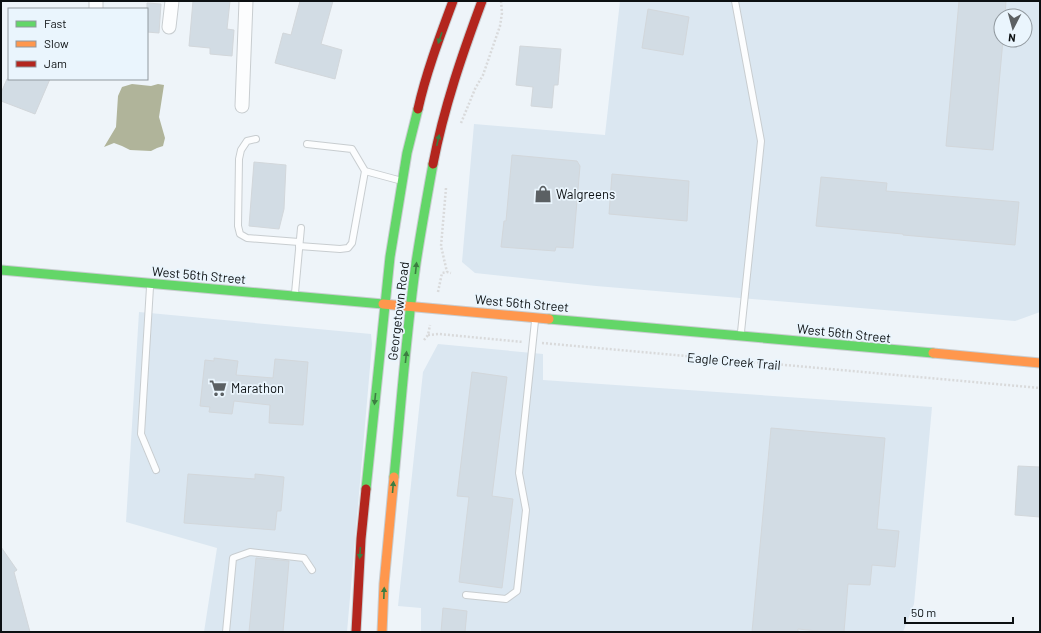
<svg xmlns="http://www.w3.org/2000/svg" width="1041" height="633" viewBox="0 0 1041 633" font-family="Barlow,sans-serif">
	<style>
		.built { fill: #dbe7f1; fill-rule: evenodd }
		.water { fill: #b0b49a }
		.building { fill: #d2dce4; stroke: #d2d7db }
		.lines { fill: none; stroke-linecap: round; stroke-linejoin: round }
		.lane-casing { stroke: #c8cdd0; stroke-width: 8 }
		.street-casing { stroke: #c8cdd0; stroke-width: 15 }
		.fast-casing { stroke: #c8cdd0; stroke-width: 11 }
		.slow-casing { stroke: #c8cdd0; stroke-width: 11 }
		.jam-casing { stroke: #c8cdd0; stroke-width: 11 }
		.path { stroke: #d9dadb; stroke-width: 2.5; stroke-dasharray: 2 2; stroke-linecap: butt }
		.lane { stroke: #fcfdfe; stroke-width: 6 }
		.street { stroke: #fcfdfe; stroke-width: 13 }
		.fast { stroke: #63d668; stroke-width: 9 }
		.slow { stroke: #ff974d; stroke-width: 9 }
		.jam { stroke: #b3261e; stroke-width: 9 }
		.oneway { fill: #3c7d41 }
		.labels { text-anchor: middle; stroke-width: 3.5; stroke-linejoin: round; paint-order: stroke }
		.poi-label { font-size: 13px; fill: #0c1012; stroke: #eaf5fd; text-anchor: start }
		.street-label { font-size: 13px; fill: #0c1012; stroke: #eaf5fd }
	</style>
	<rect width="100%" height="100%" fill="#eef4f9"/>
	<g class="built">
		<path d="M620 1H1040V312L1015 321 596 286 475 273 462 262 474 124 605 135ZM1001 16H1025V40H1001Z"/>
		<path d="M139 312 371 334 372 344 347 632H204L217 548 126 522Z"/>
		<path d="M438 344 543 354V380L932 407 914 604 903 632H421V608L398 606 423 372Z"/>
	</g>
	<path class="water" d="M132 84 151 86 158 84 164 85 159 117 165 138 163 146 157 148 151 151 130 150 122 146 114 143 104 147 116 127 118 96 122 87Z"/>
	<g class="building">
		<path d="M193 1H230L227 29 234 30 232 56 210 54V48L189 46Z"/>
		<path d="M300 1H333L321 44 342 50 335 79 275 63 283 33 291 35Z"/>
		<path d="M959 1H1006L1005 16H1001V40H1003L993 150 946 146Z"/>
		<path d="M147 3 161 4 159 33 147 32Z"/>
		<path d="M648 9 689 17 683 55 642 48Z"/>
		<path d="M520 46 561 49 558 85H554L552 108 531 106 533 87 516 85Z"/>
		<path d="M7 79H50L35 114 1 101V93Z"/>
		<path d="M512 155 577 161 580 166 573 248 556 247 555 251 501 247 504 221H506Z"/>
		<path d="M254 162 286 165 284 209 279 229 249 226Z"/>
		<path d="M612 174 689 181 687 221 609 214Z"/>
		<path d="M821 177 887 183 886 191 1019 202 1015 245 903 235V234L816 226Z"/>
		<path d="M214 358 238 361 236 375 273 378 275 359 308 362 303 425 269 423 270 405 234 401 232 414 209 412 210 407 200 406 205 360 214 361Z"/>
		<path d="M472 372 507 377 492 496 513 499 502 588 459 582 469 497 457 496Z"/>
		<path d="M771 428 885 438 877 529 899 531 895 567 872 565 870 585 848 584 844 632H827L798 629V632H752Z"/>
		<path d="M1018 466 1040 467V517L1015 515Z"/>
		<path d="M188 474 255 479V474L284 477 281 511H277L275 530 184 523Z"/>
		<path d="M1 547 17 570 14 572 30 632H1Z"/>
		<path d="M256 558 289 561 283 632H249Z"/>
		<path d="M443 608 467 611 465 632H441Z"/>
	</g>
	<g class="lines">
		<g class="lane-casing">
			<g id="lane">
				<path d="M735 1 761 141 741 332"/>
				<path d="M256 139 247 141 241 150 239 159 238 226 240 234 247 238 299 242"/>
				<path d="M307 144 352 149 365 171 402 181"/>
				<path d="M299 246 340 249 348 248 352 243 365 171"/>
				<path d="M150 287 141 434 156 470"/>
				<path d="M295 293 301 228"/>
				<path d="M466 595 506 599 517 591 526 510 519 473 535 321"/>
				<path d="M226 632 233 558 250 552 304 558 312 570"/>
			</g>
		</g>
		<g class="street-casing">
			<g id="street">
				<path d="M96 8V1"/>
				<path d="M169 27 172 1"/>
				<path d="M242 106 246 1"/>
			</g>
		</g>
		<g class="fast-casing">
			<g id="fast">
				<path d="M1 270 383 304"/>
				<path d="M549 319 933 353"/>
				<path d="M394 477C401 406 406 334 416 263 421 230 427 197 433 164"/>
				<path d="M366 489 390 257 407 153 418 109"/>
			</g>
		</g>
		<g class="slow-casing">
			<g id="slow">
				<path d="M383 304 549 319"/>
				<path d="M933 353 1040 363"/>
				<path d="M382 632 384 584 394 477"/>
			</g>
		</g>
		<g class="jam-casing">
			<g id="jam">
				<path d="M418 109C426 73 440 36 453 1"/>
				<path d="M433 164C444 107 462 55 482 1"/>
				<path d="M356 632 361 539 366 489"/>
			</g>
		</g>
		<g class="path">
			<path d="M461 123 475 89 483 75 500 26 502 13 501 1"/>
			<path d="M446 188 441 246 447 272"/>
			<path d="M438 292 442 273 447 272 451 273"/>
			<path d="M428 335 439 334 523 342"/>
			<path d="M424 340 428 335 430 325"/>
			<path d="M542 343 1040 388"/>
		</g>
		<use href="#lane" class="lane"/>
		<use href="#street" class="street"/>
		<use href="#fast" class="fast"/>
		<use href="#slow" class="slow"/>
		<use href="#jam" class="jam"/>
	</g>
	<defs><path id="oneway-solid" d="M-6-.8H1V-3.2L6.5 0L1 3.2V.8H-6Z"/></defs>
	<g class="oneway">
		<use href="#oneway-solid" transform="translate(440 38) rotate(109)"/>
		<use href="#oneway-solid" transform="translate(438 140) rotate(-77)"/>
		<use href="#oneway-solid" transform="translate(416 268) rotate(-84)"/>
		<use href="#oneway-solid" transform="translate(406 357) rotate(-84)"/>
		<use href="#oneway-solid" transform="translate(375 399) rotate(96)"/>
		<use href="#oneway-solid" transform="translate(393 487) rotate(-85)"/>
		<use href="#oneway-solid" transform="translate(360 553) rotate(94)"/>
		<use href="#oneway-solid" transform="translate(384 593) rotate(-88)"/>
	</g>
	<defs>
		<g id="shop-bare" transform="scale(1.38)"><path d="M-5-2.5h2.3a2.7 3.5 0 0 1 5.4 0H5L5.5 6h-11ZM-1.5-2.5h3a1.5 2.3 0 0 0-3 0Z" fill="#5b6063" stroke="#eaf5fd" stroke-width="2.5" paint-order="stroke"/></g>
		<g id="supermarket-bare" transform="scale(1.38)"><path d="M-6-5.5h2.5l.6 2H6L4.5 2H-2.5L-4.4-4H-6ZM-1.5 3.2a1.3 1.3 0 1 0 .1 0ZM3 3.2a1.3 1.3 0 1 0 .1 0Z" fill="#5b6063" stroke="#eaf5fd" stroke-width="2.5" paint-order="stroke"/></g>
	</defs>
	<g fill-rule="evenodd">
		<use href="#shop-bare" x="543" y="194"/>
		<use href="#supermarket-bare" x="218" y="388"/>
	</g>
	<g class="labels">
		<g class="poi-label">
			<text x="556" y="199">Walgreens</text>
			<text x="231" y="393">Marathon</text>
		</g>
		<g class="street-label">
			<text transform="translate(199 275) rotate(5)" y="5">West 56th Street</text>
			<text transform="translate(522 303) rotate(5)" y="5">West 56th Street</text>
			<text transform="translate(398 311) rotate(-83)" y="5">Georgetown Road</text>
			<text transform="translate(844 333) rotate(6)" y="5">West 56th Street</text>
			<text transform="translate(734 361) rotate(5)" y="5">Eagle Creek Trail</text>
		</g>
	</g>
	<rect width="1041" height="633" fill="none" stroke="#0c1012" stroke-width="4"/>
	<rect x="8" y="8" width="140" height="72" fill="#eaf5fd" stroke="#91999f"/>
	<rect x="16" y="21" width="20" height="6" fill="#63d668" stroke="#91999f"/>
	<text x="44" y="28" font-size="12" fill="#0c1012">Fast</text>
	<rect x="16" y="41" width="20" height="6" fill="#ff974d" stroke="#91999f"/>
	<text x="44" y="48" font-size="12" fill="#0c1012">Slow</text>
	<rect x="16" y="61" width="20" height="6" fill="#b3261e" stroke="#91999f"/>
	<text x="44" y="68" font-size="12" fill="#0c1012">Jam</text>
	<g transform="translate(1013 28) rotate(186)"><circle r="19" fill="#eaf5fd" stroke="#91999f"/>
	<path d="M0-3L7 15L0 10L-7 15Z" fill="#5b6063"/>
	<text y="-6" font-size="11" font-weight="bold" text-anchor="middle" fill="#0c1012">N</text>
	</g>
	<path d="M905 617v6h108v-6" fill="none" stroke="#0c1012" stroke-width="2"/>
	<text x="911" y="617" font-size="12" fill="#0c1012" stroke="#eaf5fd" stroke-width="3" paint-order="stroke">50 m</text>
</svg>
